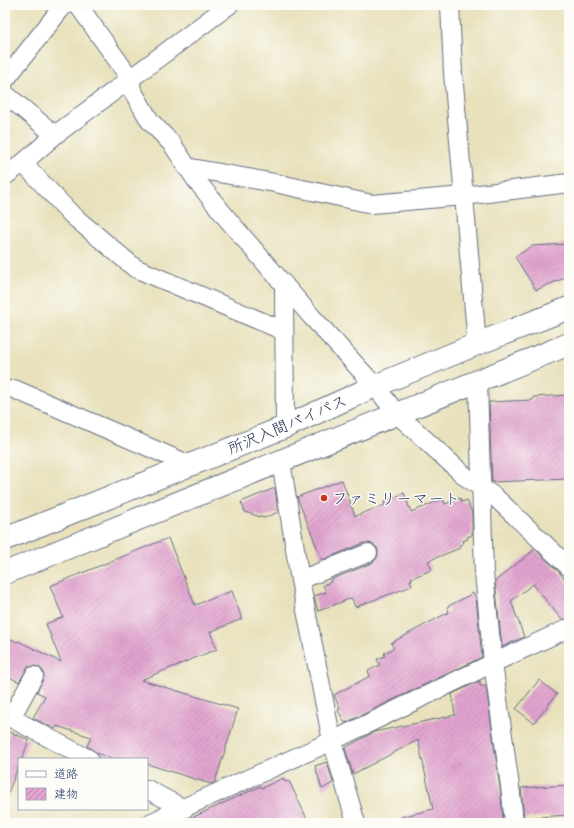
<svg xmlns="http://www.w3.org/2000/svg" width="574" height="828" viewBox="0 0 574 828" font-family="'Indie Flower','Klee One',sans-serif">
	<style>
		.building { fill: url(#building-hatch) }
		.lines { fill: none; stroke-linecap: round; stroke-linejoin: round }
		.minor-casing { stroke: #636d7f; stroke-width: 20 }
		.trunk-casing { stroke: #636d7f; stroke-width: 24 }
		.minor { stroke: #fff; stroke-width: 18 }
		.trunk { stroke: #fff; stroke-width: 22 }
		.poi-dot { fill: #c8321e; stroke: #fdfcf7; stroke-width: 1.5 }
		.labels { text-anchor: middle; stroke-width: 3; stroke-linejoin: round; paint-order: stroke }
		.street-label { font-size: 16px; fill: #1b2f5e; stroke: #fdfcf7 }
		.poi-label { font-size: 16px; fill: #1b2f5e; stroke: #fdfcf7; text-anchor: start }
	</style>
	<defs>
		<pattern id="building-hatch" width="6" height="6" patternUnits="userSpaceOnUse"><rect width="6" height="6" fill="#e2a4cf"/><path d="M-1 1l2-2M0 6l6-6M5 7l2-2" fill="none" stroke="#b686ab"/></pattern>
	</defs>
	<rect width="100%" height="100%" fill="#fdfcf7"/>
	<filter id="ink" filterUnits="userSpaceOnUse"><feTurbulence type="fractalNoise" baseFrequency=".025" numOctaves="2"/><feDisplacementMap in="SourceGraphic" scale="8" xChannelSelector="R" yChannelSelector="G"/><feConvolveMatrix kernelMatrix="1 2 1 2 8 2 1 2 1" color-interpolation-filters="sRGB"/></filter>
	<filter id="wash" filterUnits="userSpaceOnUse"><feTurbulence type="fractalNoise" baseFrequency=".012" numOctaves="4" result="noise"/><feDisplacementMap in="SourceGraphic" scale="16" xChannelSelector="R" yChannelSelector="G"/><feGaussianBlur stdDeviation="0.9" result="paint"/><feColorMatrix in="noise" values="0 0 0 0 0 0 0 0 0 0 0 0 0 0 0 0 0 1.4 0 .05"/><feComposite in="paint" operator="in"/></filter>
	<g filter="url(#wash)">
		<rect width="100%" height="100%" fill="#e8e1bc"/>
		<g id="blocks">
			<g class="building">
				<path d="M569 244V276L536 290 515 257 532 246Z"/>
				<path d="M569 395V479L492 482 489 402 533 400V397Z"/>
				<path d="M342 480 355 516 385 505 384 502 404 493 411 512 443 499 445 504 460 498 462 502 467 500 472 513V535L467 537 468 539 462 541 463 544 459 545 460 548 428 561 432 570 411 578 412 580H410L412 586 355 607 352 598 318 611 314 596 326 592 323 585 331 582 330 580 372 563 376 559 378 555V549L374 545 369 543H364L322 560 297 497Z"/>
				<path d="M275 488 278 512 264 518 245 512 241 502Z"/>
				<path d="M168 538 195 605 232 591 242 619 210 632 217 649 141 680 238 709 215 782 211 784 147 764V759H112L97 753 87 746 91 737 57 726 55 729 33 718 45 696 37 692 44 676 43 671 39 667 33 666 28 667 19 682 5 675V641L9 643 11 639 17 642 18 641 61 662 46 624 63 617 50 586Z"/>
				<path d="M535 549 559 572 569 584V618L562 620 533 584 511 601 524 637 502 647 495 581Z"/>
				<path d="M473 593 476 597 482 657 345 723 338 710 340 709 334 695 370 676 368 671 380 665 377 659 385 656 384 653 394 648 391 643 449 612 447 607Z"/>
				<path d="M539 680 557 694 534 723 516 709Z"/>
				<path d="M480 681V686H486L501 795 503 820H502V823H402L401 817 433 809 418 740 353 774 345 748 374 732 455 715 452 694Z"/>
				<path d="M10 732 29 740 22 759H19V765L6 798 5 744Z"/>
				<path d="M327 762 333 783 322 789 315 766Z"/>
				<path d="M283 778 285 782 289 781 309 823H180L261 786 262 788Z"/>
				<path d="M569 785V815L524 818 521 788Z"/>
			</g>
		</g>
	</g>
	<g filter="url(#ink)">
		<use href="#blocks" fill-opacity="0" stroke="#636d7f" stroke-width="1"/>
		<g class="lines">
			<g class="minor-casing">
				<g id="minor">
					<path d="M78 5 130 78 132 90 150 121 172 144 196 180 229 221 312 317 375 386 397 414 466 477 495 497 569 567"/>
					<path d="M450 5 453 73 477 344"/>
					<path d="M5 80 63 6 66 5"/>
					<path d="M5 94 55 135"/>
					<path d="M23 163 72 215 135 268 284 331"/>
					<path d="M186 167 275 183 372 204 463 196 569 183"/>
					<path d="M5 176 23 163 55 135 229 5"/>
					<path d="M284 284 285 427"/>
					<path d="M478 382 484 573 493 663 511 794 514 823"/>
					<path d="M14 389 190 465"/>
					<path d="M281 461 300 580 332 741 356 823"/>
					<path d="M300 580 368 553"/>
					<path d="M34 676 11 718 89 759"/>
					<path d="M147 789 184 809"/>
					<path d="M150 823 332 741 493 663 569 628"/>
				</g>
			</g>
			<g class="trunk-casing">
				<g id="trunk">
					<path d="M5 539 285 427 375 386 477 344 569 308"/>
					<path d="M5 573 569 344"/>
				</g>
			</g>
			<use href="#minor" class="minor"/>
			<use href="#trunk" class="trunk"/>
		</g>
	</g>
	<circle class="poi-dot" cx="324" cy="498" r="4"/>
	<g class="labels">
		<g class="street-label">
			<text transform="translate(287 424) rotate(-23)" y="6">所沢入間バイパス</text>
		</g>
		<g class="poi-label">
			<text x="332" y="504">ファミリーマート</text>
		</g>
	</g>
	<rect width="574" height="828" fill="none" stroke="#fdfcf7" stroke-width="20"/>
	<rect x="18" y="758" width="130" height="52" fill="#fdfcf7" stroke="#a3aaba"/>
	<rect x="26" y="771" width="20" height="6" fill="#ffffff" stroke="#a3aaba"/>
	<text x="54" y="778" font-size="12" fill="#1b2f5e">道路</text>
	<rect x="26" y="788" width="20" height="12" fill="url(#building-hatch)" stroke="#a3aaba"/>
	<text x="54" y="798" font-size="12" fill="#1b2f5e">建物</text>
</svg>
